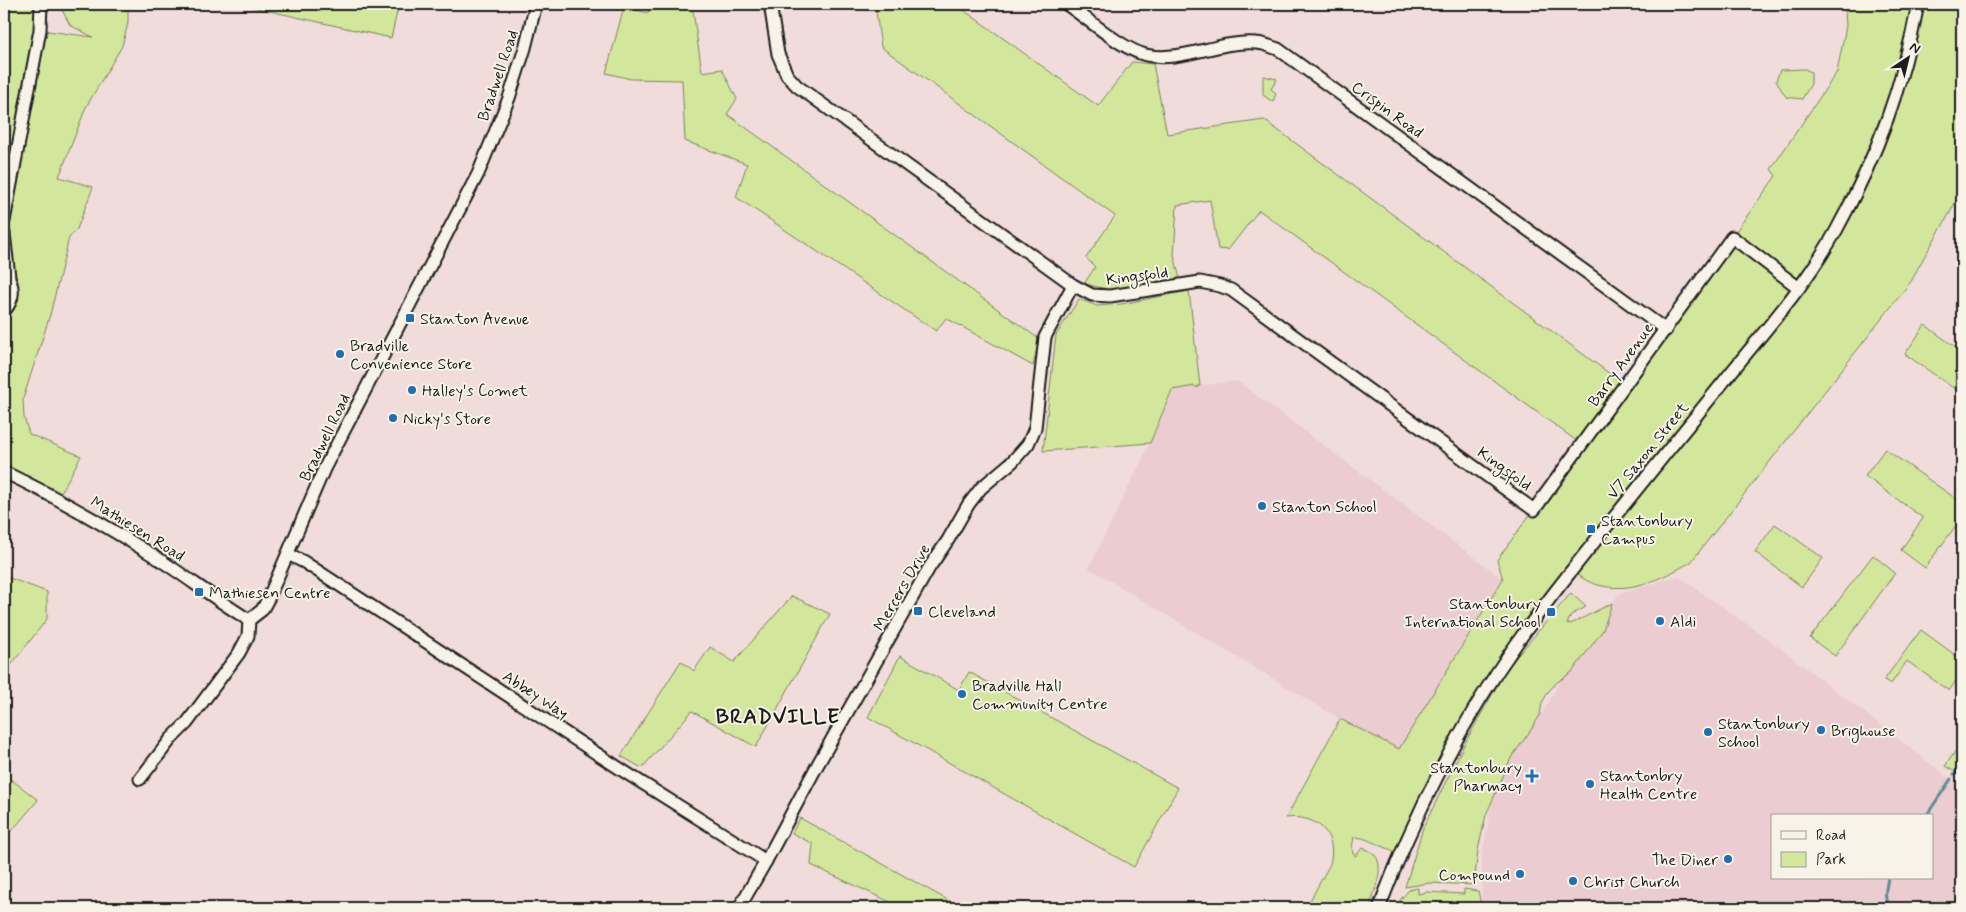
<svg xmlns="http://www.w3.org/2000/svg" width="1966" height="912" viewBox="0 0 1966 912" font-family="Mynerve,sans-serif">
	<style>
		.built { fill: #ebccd0; fill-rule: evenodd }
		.green { fill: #d3e79c; stroke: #78825c }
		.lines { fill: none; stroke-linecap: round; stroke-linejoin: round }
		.stream { stroke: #5d8c95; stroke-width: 3 }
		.minor-casing { stroke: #1c1c1c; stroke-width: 15 }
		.minor { stroke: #f7f3e8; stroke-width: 11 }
		.poi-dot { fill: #1f6fb2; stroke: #f7f3e8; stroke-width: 2 }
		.labels { text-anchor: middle; stroke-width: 4; stroke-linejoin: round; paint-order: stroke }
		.street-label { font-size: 16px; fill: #1c1c1c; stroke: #f7f3e8 }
		.poi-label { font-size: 16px; fill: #1c1c1c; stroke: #f7f3e8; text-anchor: start }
		.district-label { font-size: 21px; font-weight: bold; letter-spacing: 1px; fill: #1c1c1c; stroke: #f7f3e8 }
	</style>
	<rect width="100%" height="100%" fill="#f0dcda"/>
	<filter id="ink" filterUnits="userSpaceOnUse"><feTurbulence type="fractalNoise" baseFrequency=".02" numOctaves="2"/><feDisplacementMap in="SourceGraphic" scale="10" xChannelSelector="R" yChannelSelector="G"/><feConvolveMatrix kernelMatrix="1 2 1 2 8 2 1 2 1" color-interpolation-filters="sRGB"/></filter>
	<g filter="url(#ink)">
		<g class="built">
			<path d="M1237 381 1503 579 1399 750 1340 719 1089 568 1150 443 1173 389Z"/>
			<path d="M1678 576 1772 642 1962 788V908H1482V856L1494 792 1514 747 1540 718 1569 665 1619 594ZM1772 816H1932V878H1772Z"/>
		</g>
		<g class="green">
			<path d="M4 4H41L40 30 93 37 70 25 59 4H128V23L122 46 86 107 59 177 93 187 77 229 69 238 50 315 23 399 24 417 29 434 81 456 58 498 4 477V311L8 306 4 233Z"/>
			<path d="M238 4H399L391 38Z"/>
			<path d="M651 4H692L702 72 722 69 737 99 727 114 1039 339 1033 366 946 318 936 331 736 197 747 164 685 141 682 80 631 79 606 73 624 7 648 13Z"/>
			<path d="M875 4H955L1098 106 1132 62 1153 64 1167 134 1264 120 1621 382 1578 442 1259 210 1228 250 1218 249 1210 200 1177 205 1174 255 1180 279 1112 290 1084 284 1095 267 1086 258 1115 216 881 47Z"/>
			<path d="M1843 4H1962V187C1949 220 1927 248 1912 280L1691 562C1661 579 1627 596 1592 583 1584 580 1576 574 1569 569L1458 736 1401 854 1363 838 1354 837 1352 848 1353 854 1356 856 1362 848C1392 855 1375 889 1369 908H1306L1330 864C1338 833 1316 814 1286 818L1340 719 1399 749 1503 579 1497 560 1776 176 1771 169 1837 72 1846 26 1845 9Z"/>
			<path d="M1805 69 1811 72V84L1802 99 1786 97 1776 81 1780 70Z"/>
			<path d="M1263 76 1277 79 1271 89 1276 93 1273 102 1263 95Z"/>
			<path d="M1189 291 1200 386H1198V388L1195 386 1172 390 1150 443 1043 451 1056 335 1079 299 1097 306 1121 304Z"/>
			<path d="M1925 325 1962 352V394L1905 354Z"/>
			<path d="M1885 449 1962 503V517L1925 568 1901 550 1923 518 1865 476Z"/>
			<path d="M1775 524 1823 558 1802 587 1755 552Z"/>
			<path d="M1873 555 1895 573 1835 656 1810 638Z"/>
			<path d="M4 576 47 592V619L4 674Z"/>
			<path d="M1571 593 1586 607 1571 615 1567 624 1573 623 1612 603 1603 630 1572 672 1556 683 1548 692 1542 703 1540 715 1533 727 1511 758 1486 815 1478 850 1474 885 1429 883 1405 887 1423 828 1465 743 1507 668Z"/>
			<path d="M792 596 830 614 756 747 692 711 642 768 621 756 681 661 694 671 710 647 734 662Z"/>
			<path d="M1921 630 1962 660V672L1949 691 1907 661 1891 684 1884 680Z"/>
			<path d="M900 656 959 690 969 672 1178 788 1134 867 868 717Z"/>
			<path d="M1962 742V776L1945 766Z"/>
			<path d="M4 774 38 800 4 840Z"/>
			<path d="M800 818 962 908H903L811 865 813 844 792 833Z"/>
			<path d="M1418 888V894L1427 892 1464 894V889L1478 891 1482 908H1402L1400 900 1409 890Z"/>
		</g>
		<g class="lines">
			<g class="stream">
				<path d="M1954 775 1962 763"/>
				<path d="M1926 816 1951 779"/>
				<path d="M1888 878C1886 889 1883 899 1890 908"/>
			</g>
			<g class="minor-casing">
				<g id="minor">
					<path d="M770 4 778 54 787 75 797 86 1073 285 1092 295 1110 296 1200 282 1220 286 1231 290 1534 510 1732 237 1799 288"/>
					<path d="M1066 4C1087 18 1123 50 1146 55 1182 63 1219 40 1256 43 1263 43 1271 47 1278 49L1666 330"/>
					<path d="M4 221 40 30 41 4"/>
					<path d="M4 233 9 277"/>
					<path d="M4 311C15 299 15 285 5 273"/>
					<path d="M4 472C55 496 103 524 151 554 184 575 215 599 249 620"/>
					<path d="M288 554 304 562 628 774 766 861"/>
					<path d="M140 779 171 739 187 723 239 653 248 636 249 620 262 610 269 597 324 469 478 174 509 98 525 48 536 4"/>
					<path d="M739 908 766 861 818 764 929 568 948 540 968 505 981 488 1012 462 1028 444 1035 428 1045 337 1073 285"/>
					<path d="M1379 908C1413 818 1461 722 1517 643 1546 601 1579 561 1612 520 1651 472 1690 423 1729 375 1767 328 1808 282 1837 229 1877 156 1903 86 1918 4"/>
				</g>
			</g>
			<use href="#minor" class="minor"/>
		</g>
	</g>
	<g class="poi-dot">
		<rect x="405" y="313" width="10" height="10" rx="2.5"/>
		<circle cx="340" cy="354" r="5"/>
		<circle cx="412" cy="390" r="5"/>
		<circle cx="393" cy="418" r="5"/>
		<circle cx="1262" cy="506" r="5"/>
		<rect x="1586" y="524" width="10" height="10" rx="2.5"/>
		<rect x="194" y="587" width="10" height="10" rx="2.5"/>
		<rect x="913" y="606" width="10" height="10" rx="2.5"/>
		<rect x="1546" y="607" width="10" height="10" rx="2.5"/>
		<circle cx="1660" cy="621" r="5"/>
		<circle cx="962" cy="694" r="5"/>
		<circle cx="1821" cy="730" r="5"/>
		<circle cx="1708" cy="732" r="5"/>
		<path d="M1529.5 768.5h5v5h5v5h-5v5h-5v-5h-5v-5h5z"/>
		<circle cx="1590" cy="784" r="5"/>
		<circle cx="1728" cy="859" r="5"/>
		<circle cx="1520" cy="874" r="5"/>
		<circle cx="1573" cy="881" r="5"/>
	</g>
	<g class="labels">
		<g class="street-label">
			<text transform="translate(497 75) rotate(-71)" y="6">Bradwell Road</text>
			<text transform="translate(1388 109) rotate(36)" y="6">Crispin Road</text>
			<text transform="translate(1137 275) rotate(-7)" y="6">Kingsfold</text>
			<text transform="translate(1620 364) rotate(-54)" y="6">Barry Avenue</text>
			<text transform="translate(324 437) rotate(-64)" y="6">Bradwell Road</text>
			<text transform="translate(1647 450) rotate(-51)" y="6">V7 Saxon Street</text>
			<text transform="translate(1505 468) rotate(36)" y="6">Kingsfold</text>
			<text transform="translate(138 528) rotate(32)" y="6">Mathiesen Road</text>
			<text transform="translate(901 587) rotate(-60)" y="6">Mercers Drive</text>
			<text transform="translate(536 694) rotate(33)" y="6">Abbey Way</text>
		</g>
		<g class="poi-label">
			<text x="420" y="324">Stanton Avenue</text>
			<text x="350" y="351">Bradville<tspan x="350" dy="18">Convenience Store</tspan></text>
			<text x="422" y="396">Halley's Comet</text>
			<text x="403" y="424">Nicky's Store</text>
			<text x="1272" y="512">Stanton School</text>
			<text x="1601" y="526">Stantonbury<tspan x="1601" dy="18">Campus</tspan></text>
			<text x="209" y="598">Mathiesen Centre</text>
			<text x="1541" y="609" text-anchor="end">Stantonbury<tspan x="1541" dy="18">International School</tspan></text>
			<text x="928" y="617">Cleveland</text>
			<text x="1670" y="627">Aldi</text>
			<text x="972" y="691">Bradville Hall<tspan x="972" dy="18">Community Centre</tspan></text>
			<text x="1718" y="729">Stantonbury<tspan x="1718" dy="18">School</tspan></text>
			<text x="1831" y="736">Brighouse</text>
			<text x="1522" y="773" text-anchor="end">Stantonbury<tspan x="1522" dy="18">Pharmacy</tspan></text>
			<text x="1600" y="781">Stantonbry<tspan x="1600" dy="18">Health Centre</tspan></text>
			<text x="1718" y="865" text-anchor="end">The Diner</text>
			<text x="1510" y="880" text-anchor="end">Compound</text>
			<text x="1583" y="887">Christ Church</text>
		</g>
		<g class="district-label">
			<text x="778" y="723">BRADVILLE</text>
		</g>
	</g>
	<rect width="1966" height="912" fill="none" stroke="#f7f3e8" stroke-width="20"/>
	<rect x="10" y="10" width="1946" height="892" fill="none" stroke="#1c1c1c" stroke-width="2" filter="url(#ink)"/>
	<rect x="1771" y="814" width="162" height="65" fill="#f7f3e8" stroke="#9f9d96"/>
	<rect x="1781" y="831" width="25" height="8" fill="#f7f3e8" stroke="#9f9d96"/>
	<text x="1816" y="840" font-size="15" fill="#1c1c1c">Road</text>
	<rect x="1781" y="852" width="25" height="15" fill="#d3e79c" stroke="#9f9d96"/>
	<text x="1816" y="864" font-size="15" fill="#1c1c1c">Park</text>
	<g transform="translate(1908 58) rotate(35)" stroke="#f7f3e8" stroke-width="4" paint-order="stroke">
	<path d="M0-4L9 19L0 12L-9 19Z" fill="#1c1c1c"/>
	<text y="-8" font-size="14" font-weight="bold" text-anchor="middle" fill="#1c1c1c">N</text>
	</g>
</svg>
